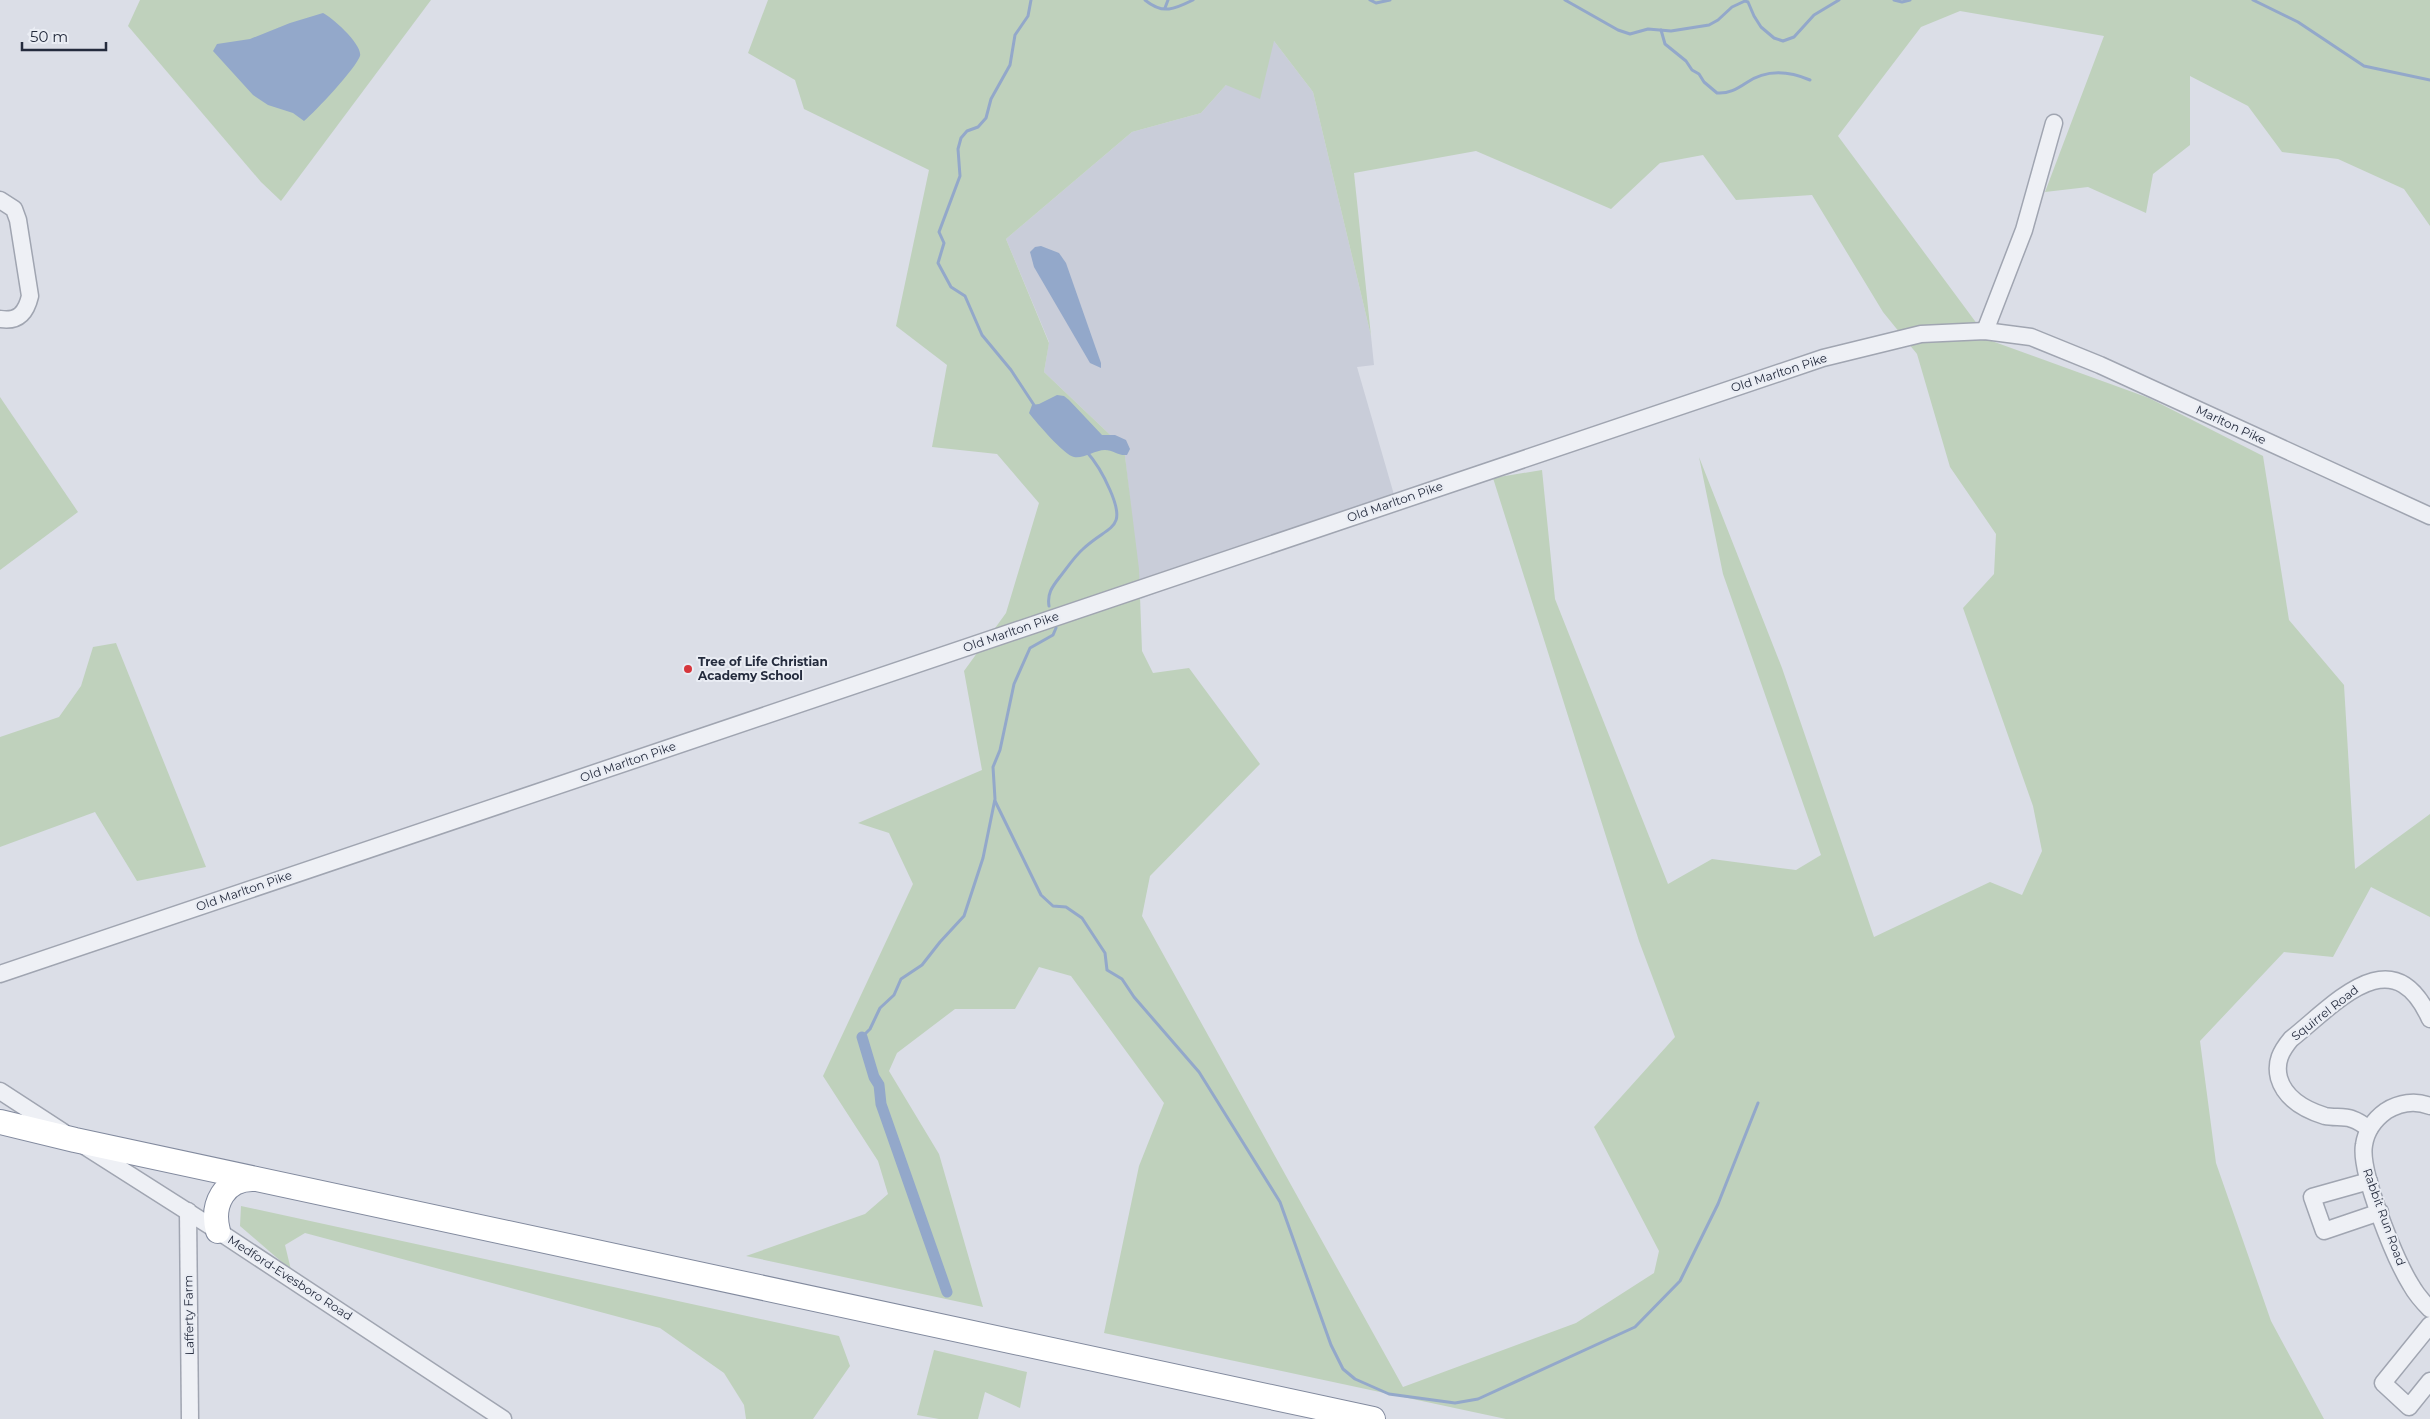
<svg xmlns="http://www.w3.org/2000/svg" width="2430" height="1419" viewBox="0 0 2430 1419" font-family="Montserrat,sans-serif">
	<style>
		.built { fill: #c9cdd9 }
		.green { fill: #bfd1bc; fill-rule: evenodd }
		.water { fill: #93a8ca }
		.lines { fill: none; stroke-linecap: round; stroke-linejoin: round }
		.stream { stroke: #93a8ca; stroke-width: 3 }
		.canal { stroke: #93a8ca; stroke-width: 11 }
		.minor-casing { stroke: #a0a5b1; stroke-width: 19 }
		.highway-casing { stroke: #828a9e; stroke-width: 26 }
		.minor { stroke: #eef0f5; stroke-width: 16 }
		.highway { stroke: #fff; stroke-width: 24 }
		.poi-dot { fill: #d6363c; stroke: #eaedf4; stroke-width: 2 }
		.labels { text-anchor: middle; stroke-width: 4; stroke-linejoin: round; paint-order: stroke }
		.street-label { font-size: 12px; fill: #242b3d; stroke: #eaedf4 }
		.poi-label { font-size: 12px; font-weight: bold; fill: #242b3d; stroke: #eaedf4; text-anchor: start }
	</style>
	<rect width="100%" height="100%" fill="#dbdee7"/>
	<path class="built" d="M1274 41 1313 92 1371 336 1374 365 1357 367 1397 505 1263 550 1141 599 1124 448 1044 372 1049 342 1006 239 1132 132 1201 113 1226 85Z"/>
	<g class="green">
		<path d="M140 0H431L281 201 261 182 128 26Z"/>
		<path d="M768 0H2430V226L2404 189 2338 159 2282 152 2248 106 2190 76V145L2153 174 2146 213 2088 187 2045 192 2104 36 1960 11 1921 27 1838 136 1989 340 2149 398 2263 456 2289 620 2344 685 2355 869 2430 814V917L2371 887 2333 957 2284 952 2200 1041 2216 1163 2271 1321 2324 1419H1506L1104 1333 1139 1166 1164 1103 1071 976 1039 967 1015 1009H955L897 1053 889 1071 939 1154 983 1307 746 1256 865 1214 888 1194 878 1161 823 1076 913 884 889 833 858 823 982 770 964 671 1006 613 1039 503 997 454 932 447 947 365 896 326 929 170 804 109 795 80 748 53ZM1274 41 1313 92 1371 336 1354 173 1476 151 1611 209 1660 163 1703 155 1736 200 1812 195 1883 312 1917 354 1950 467 1996 534 1994 574 1963 608 2033 806 2042 851 2022 895 1990 882 1874 937 1782 668 1699 457 1723 574 1821 855 1796 870 1712 859 1668 884 1555 599 1542 470 1493 478 1639 941 1675 1037 1594 1127 1659 1251 1654 1273 1576 1323 1403 1387 1142 916 1150 876 1260 764 1189 668 1153 673 1142 651 1139 569 1124 448 1044 372 1049 343 1006 239 1132 132 1201 113 1226 85 1260 99Z"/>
		<path d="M0 397 78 512 0 570Z"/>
		<path d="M116 643 206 867 137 881 95 812 0 847V737L59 717 81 686 93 647Z"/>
		<path d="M241 1206 839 1336 850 1366 813 1419H746L744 1405 724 1373 660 1328 305 1233 285 1245 291 1270 240 1226Z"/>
		<path d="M934 1350 1027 1372 1020 1408 985 1392 978 1419H939L917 1415Z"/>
	</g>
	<g class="water">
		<path d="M323 13C332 17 363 45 360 56 356 68 315 112 304 121L293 113 268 105 253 95 213 51 217 44 250 39 290 23Z"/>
		<path d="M1041 246 1059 253 1066 263 1101 363V368L1090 363 1034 267 1030 252 1035 247Z"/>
		<path d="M1057 395 1064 396 1069 400 1102 435H1115L1126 440 1130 449 1127 455C1118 456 1113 450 1105 450 1095 450 1083 459 1074 457 1064 455 1036 422 1029 413L1032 405 1039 404Z"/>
	</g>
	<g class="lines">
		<g class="stream">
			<path d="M1031 0 1028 16 1015 35 1010 65 991 99 986 118 978 127 967 131 961 138 958 149 960 176 939 232 944 243 938 263 951 287 965 296 982 335 1011 370 1034 405"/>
			<path d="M1145 0C1163 15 1175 9 1193 0"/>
			<path d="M1370 0 1376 3 1390 0"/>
			<path d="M1565 0 1618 30 1630 34 1648 29 1671 31 1709 25 1718 20 1732 7 1745 1 1748 2 1754 16 1761 27 1774 38 1783 41 1794 37 1814 15 1839 0"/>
			<path d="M1894 0 1902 2 1910 0"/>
			<path d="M2253 0 2298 22 2364 66 2430 80"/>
			<path d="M1165 8 1168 0"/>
			<path d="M1661 30 1665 44 1686 61 1692 70 1699 74 1704 82 1717 93C1728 94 1737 89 1746 83 1766 69 1789 71 1810 80"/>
			<path d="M1049 606C1047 594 1052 587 1059 578 1067 568 1074 557 1083 549 1108 525 1128 531 1110 490 1104 476 1096 462 1086 451"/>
			<path d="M995 801 1041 895 1053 906 1066 907 1082 918 1105 953 1107 970 1122 979 1134 997 1199 1072 1280 1202 1331 1345 1343 1369 1355 1379 1389 1394 1455 1403 1478 1399 1635 1327 1680 1281 1718 1204 1758 1103"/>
			<path d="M862 1037 870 1029 880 1008 894 995 901 979 922 965 940 942 964 916 983 858 995 799 993 767 1000 750 1014 684 1030 648 1053 635 1056 628"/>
		</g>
		<path class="canal" d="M862 1037 874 1077 879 1085 881 1104 947 1292"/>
		<g class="minor-casing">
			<g id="minor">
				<path d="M0 200 14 209 18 220 30 296C26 313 18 322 0 319"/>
				<path d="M1985 331 2024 230 2054 123"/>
				<path d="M0 974 1823 358 1921 334 1985 331 2031 337 2100 365 2430 516"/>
				<path d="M0 1091 63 1132"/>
				<path d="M2430 1106C2415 1100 2399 1103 2386 1111 2375 1119 2366 1131 2364 1145 2359 1172 2396 1261 2411 1285 2416 1294 2423 1302 2430 1309"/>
				<path d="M2369 1129C2364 1125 2358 1121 2352 1119 2344 1116 2334 1118 2325 1116 2306 1110 2285 1099 2279 1078 2275 1062 2281 1051 2291 1039 2335 1004 2393 936 2430 1019"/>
				<path d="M86 1147 218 1231 503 1419"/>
				<path d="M2369 1181 2312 1197 2324 1231 2380 1212"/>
				<path d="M188 1211 190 1419"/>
				<path d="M2430 1325 2383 1383 2409 1407 2430 1381"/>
			</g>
		</g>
		<g class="highway-casing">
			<g id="highway">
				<path d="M0 1122 75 1140 1373 1419"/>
				<path d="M218 1231C211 1205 224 1178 254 1179"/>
			</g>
		</g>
		<use href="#minor" class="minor"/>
		<use href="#highway" class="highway"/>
	</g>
	<circle class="poi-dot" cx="688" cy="669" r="5"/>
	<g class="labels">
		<g class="street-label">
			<text transform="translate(1779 373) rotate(-18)" y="4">Old Marlton Pike</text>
			<text transform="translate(2231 425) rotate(25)" y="4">Marlton Pike</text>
			<text transform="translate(1395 502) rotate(-19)" y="4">Old Marlton Pike</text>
			<text transform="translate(1011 632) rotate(-19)" y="4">Old Marlton Pike</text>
			<text transform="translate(628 762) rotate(-19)" y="4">Old Marlton Pike</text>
			<text transform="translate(244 891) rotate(-19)" y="4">Old Marlton Pike</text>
			<text transform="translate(2325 1013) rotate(-38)" y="4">Squirrel Road</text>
			<text transform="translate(2384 1217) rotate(70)" y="4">Rabbit Run Road</text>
			<text transform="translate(290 1278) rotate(33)" y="4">Medford-Evesboro Road</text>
			<text transform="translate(189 1315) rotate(-91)" y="4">Lafferty Farm</text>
		</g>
		<g class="poi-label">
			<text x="698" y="666">Tree of Life Christian<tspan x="698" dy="14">Academy School</tspan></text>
		</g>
	</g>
	<path d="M22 42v8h84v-8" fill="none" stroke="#242b3d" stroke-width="2.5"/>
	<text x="30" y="42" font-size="15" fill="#242b3d" stroke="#eaedf4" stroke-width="4" paint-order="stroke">50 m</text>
</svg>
